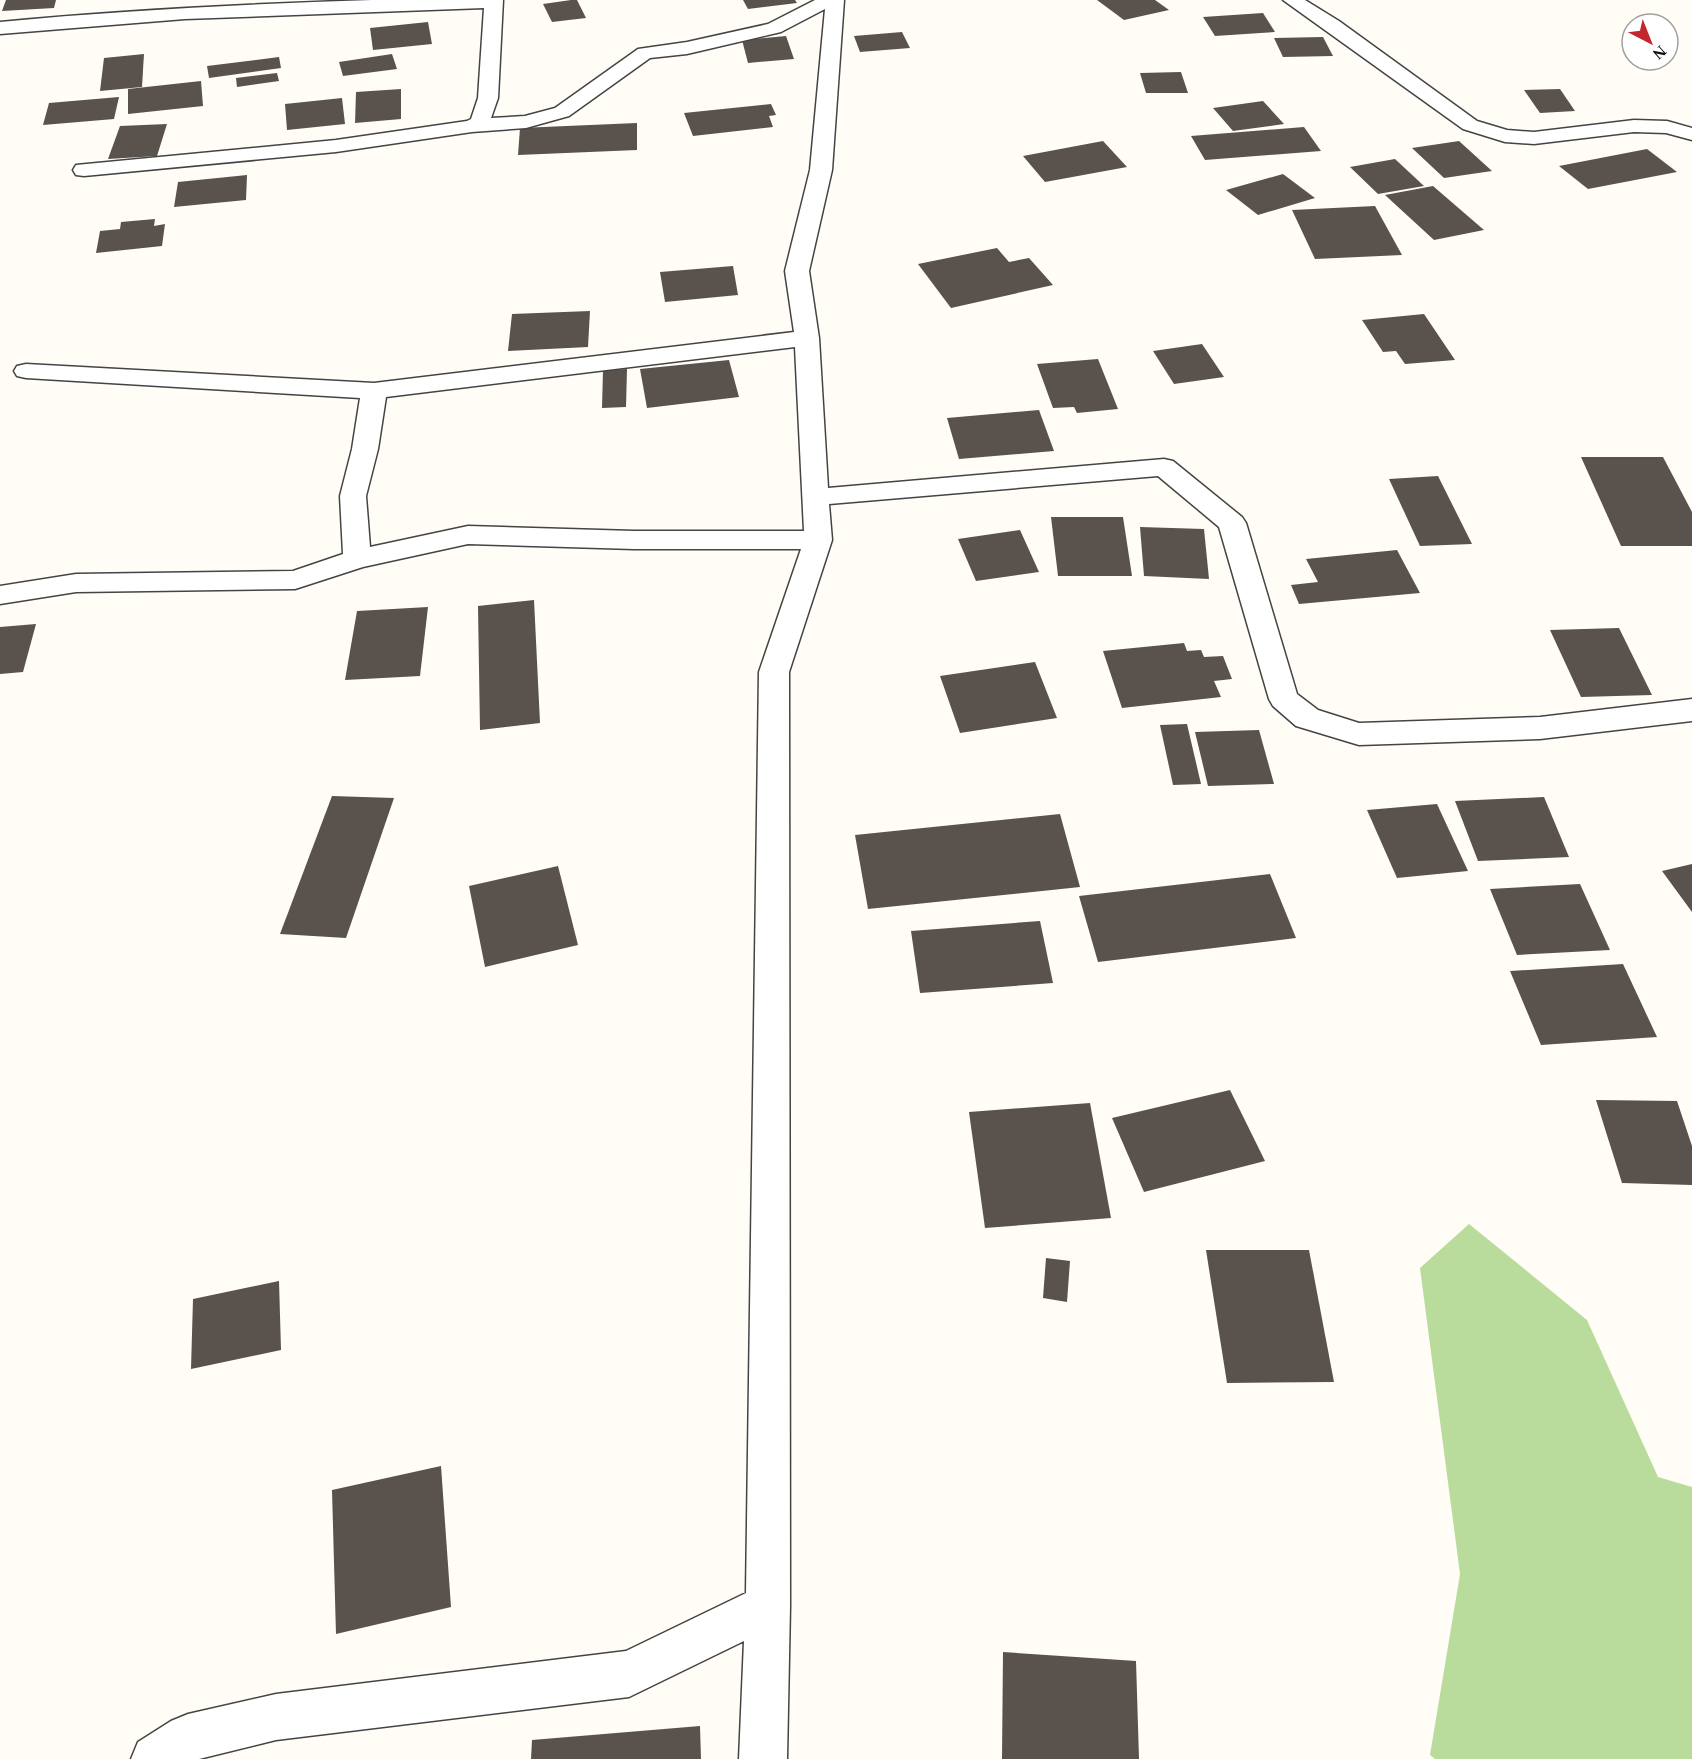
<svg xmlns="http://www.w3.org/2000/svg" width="1692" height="1759" viewBox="0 0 1692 1759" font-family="'Times New Roman',serif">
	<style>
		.forest { fill: #b9dc9c }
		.building { fill: #5a524d }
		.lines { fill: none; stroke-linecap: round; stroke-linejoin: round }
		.minor-casing { stroke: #444; stroke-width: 3 }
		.minor { fill: #fff; fill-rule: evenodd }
	</style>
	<rect width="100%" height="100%" fill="#fffdf5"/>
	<path class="forest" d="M1469 1224 1587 1320 1658 1477 1692 1487V1759H1435L1430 1755 1460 1574 1420 1268Z"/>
	<g class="building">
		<path d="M6 0H56L54 8 2 11Z"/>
		<path d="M571 0H577L586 18 552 22 543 4Z"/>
		<path d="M743 0H795L797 3 748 9Z"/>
		<path d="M1097 0H1155L1169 10 1124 20Z"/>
		<path d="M1263 13 1275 32 1215 36 1203 17Z"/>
		<path d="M428 22 432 44 373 50 370 28Z"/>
		<path d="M902 32 910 48 860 52 854 36Z"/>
		<path d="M786 36 794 59 748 63 742 40Z"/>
		<path d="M1323 37 1333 56 1283 57 1274 38Z"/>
		<path d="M144 54 142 87 100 91 104 58Z"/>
		<path d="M392 54 397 69 343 76 339 62Z"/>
		<path d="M279 57 281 68 209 78 207 66Z"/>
		<path d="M1181 72 1188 93H1146L1140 73Z"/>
		<path d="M277 73 279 81 237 87 236 78Z"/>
		<path d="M201 81 203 106 128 114V89Z"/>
		<path d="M401 89V119L355 123 356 92Z"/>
		<path d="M1560 89 1575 111 1540 113 1524 90Z"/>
		<path d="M119 97 114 119 43 125 49 103Z"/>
		<path d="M342 98 345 124 287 130 285 104Z"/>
		<path d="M1263 101 1284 124 1233 131 1213 108Z"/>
		<path d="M771 104 776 115 769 116 773 127 693 136 684 113Z"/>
		<path d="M637 123V150L518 155 520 128Z"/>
		<path d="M167 124 157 156 108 159 120 126Z"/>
		<path d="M1304 127 1321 151 1205 160 1191 136Z"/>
		<path d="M1103 141 1127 167 1045 182 1023 156Z"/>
		<path d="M1459 141 1492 171 1444 178 1412 148Z"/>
		<path d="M1647 149 1677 172 1588 189 1559 166Z"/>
		<path d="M1395 159 1424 186 1378 194 1350 167Z"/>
		<path d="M1283 174 1315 198 1258 215 1226 190Z"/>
		<path d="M247 175 246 200 174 207 178 182Z"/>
		<path d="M1433 186 1484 230 1434 240 1385 195Z"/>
		<path d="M1375 206 1402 255 1315 259 1292 210Z"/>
		<path d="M155 219 154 226 165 224 162 246 96 253 100 231 120 229 121 222Z"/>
		<path d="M997 248 1009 262 1029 258 1053 285 951 308 918 264Z"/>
		<path d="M733 266 738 295 665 302 660 272Z"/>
		<path d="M590 311 588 347 508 351 512 314Z"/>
		<path d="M1424 314 1455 360 1405 364 1396 351 1383 352 1362 320Z"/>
		<path d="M1202 344 1224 377 1174 384 1153 351Z"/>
		<path d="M1098 359 1118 409 1077 413 1074 407 1053 408 1037 364Z"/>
		<path d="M729 360 739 397 647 408 640 369Z"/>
		<path d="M627 369 626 407 602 408 603 370Z"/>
		<path d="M1039 410 1054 451 959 459 947 418Z"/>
		<path d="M1581 457H1663L1692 512V546H1621Z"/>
		<path d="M1438 476 1472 544 1420 546 1389 479Z"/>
		<path d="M1051 517H1123L1132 576H1058Z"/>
		<path d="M1140 527 1204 529 1209 579 1144 576Z"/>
		<path d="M1020 530 1039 572 976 581 958 539Z"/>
		<path d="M1397 550 1420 593 1299 604 1291 585 1318 582 1306 559Z"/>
		<path d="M534 600 540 723 480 730 478 606Z"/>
		<path d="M428 607 420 676 345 680 357 611Z"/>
		<path d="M36 624 23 672 0 674V627Z"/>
		<path d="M1619 628 1652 695 1581 697 1550 630Z"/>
		<path d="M1184 643 1187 651 1201 650 1204 657 1223 656 1232 679 1214 681 1221 697 1122 708 1103 651Z"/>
		<path d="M1035 662 1057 718 960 733 940 676Z"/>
		<path d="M1187 724 1201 784 1173 785 1160 725Z"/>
		<path d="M1259 730 1274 784 1208 786 1195 732Z"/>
		<path d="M332 796 394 798 346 938 280 934Z"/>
		<path d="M1544 797 1569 857 1478 861 1455 801Z"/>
		<path d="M1437 804 1468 871 1397 878 1367 810Z"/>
		<path d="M1060 814 1080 887 868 909 855 835Z"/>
		<path d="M1692 864V912L1662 871Z"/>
		<path d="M558 866 578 945 485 967 469 886Z"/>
		<path d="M1270 874 1296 938 1098 962 1079 896Z"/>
		<path d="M1580 884 1610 950 1517 955 1490 889Z"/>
		<path d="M1040 921 1053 983 920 993 911 931Z"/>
		<path d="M1623 964 1657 1037 1541 1045 1510 971Z"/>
		<path d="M1230 1090 1265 1161 1144 1192 1112 1118Z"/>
		<path d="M1596 1100 1677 1101 1692 1146V1185L1622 1183Z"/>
		<path d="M1090 1103 1111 1218 985 1228 969 1112Z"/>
		<path d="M1206 1250H1309L1334 1382 1227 1383Z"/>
		<path d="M1046 1258 1070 1261 1067 1302 1043 1298Z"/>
		<path d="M279 1281 281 1350 191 1369 193 1299Z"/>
		<path d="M441 1466 451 1607 336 1634 332 1490Z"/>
		<path d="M1003 1652 1136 1661 1139 1759H1002Z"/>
		<path d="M700 1726 701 1759H531L532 1740Z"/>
	</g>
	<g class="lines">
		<g class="minor-casing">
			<g id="minor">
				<path d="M372 0H503L498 98 491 118 525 116 555 108 638 49 687 42 768 24 815 0H844L832 170 809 271 819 338 828 488 1164 459 1173 461 1242 517 1246 523 1297 694 1318 710 1359 723 1540 717 1692 699V721L1540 739 1359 745 1296 726 1273 706 1269 699 1219 527 1158 476 829 504 832 540 789 672 790 1606 787 1759H739L744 1641 629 1697 276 1740 199 1759H131L138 1742 171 1721 188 1714 276 1694 626 1651 746 1593 759 672 801 549H634L468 544 363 567 295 589 76 592 0 604V586L76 574 293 571 343 554 340 496 352 449 360 398 26 378 17 376 14 371 17 366 26 364 374 383 794 332 785 271 810 170 825 9 781 32 687 54 650 58 569 116 526 128 472 132 336 152 84 176 76 175 73 170 76 165 336 140 467 121 471 119 478 98 484 8 185 19 0 34V22C124 10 248 4 372 0ZM795 347 804 531H634L468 526 370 547 366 496 378 449 386 397Z"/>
				<path d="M1283 0H1305L1339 21 1477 121 1507 130 1534 132 1634 120 1667 121 1692 128V140L1666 133 1634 132 1534 144 1505 142 1463 129Z"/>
			</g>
		</g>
		<use href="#minor" class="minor"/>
	</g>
	<g transform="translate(1650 42) rotate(138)"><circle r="28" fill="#ffffff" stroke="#a0a0a0" stroke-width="1.5"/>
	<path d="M0-4.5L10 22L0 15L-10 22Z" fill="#c4262e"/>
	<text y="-9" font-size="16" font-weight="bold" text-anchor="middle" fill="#111111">N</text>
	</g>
</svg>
